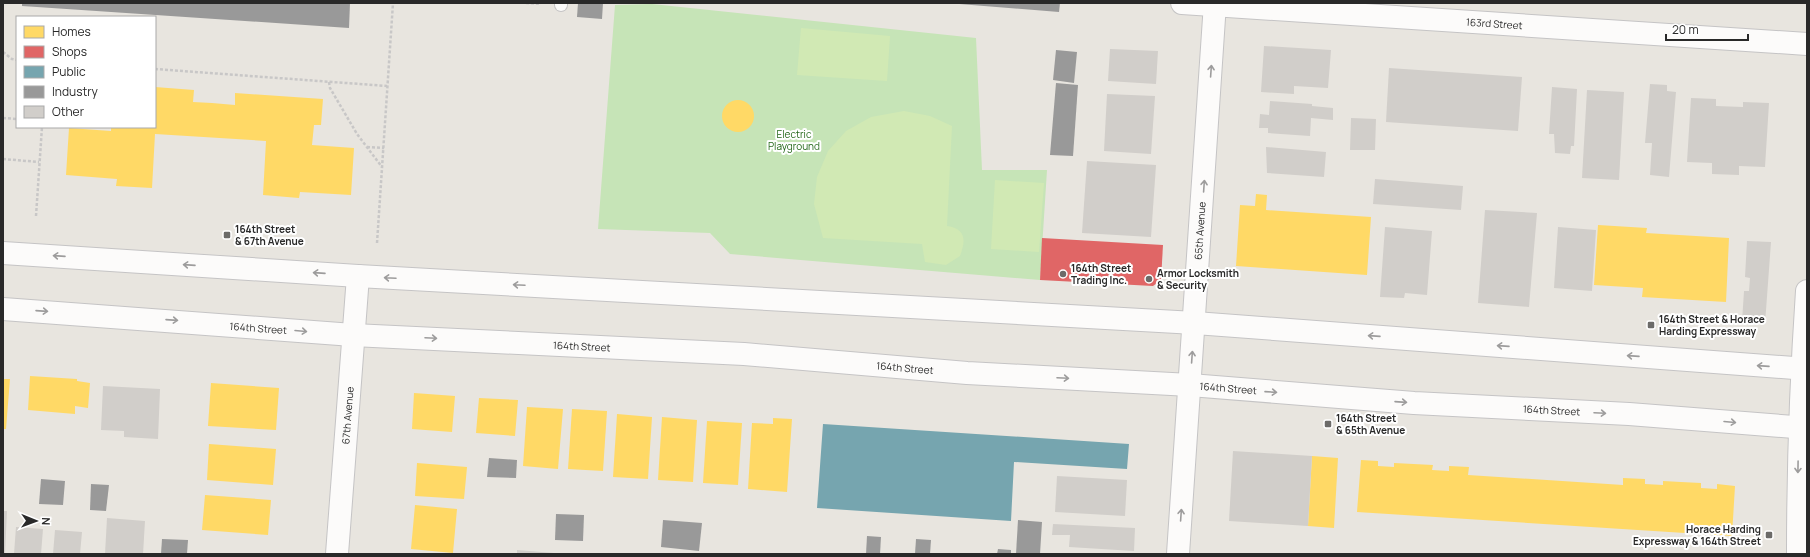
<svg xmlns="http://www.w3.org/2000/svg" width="1810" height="557" viewBox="0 0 1810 557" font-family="Manrope,sans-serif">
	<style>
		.green { fill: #c6e4b7 }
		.pitch { fill: #d1e9b4 }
		.homes { fill: #ffd966 }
		.shops { fill: #e06666 }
		.public { fill: #76a5af }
		.industry { fill: #999 }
		.building { fill: #d1ceca }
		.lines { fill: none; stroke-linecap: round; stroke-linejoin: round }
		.service-casing { stroke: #c5c4c5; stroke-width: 14 }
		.minor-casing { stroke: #c5c4c5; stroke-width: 24 }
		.tertiary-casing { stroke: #c5c4c5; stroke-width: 24 }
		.secondary-casing { stroke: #c5c4c5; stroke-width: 24 }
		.path { stroke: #c8c7c7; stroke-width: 2.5; stroke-dasharray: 3 2; stroke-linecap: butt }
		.service { stroke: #fcfbfa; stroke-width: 12 }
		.minor { stroke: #fcfbfa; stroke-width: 22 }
		.tertiary { stroke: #fcfbfa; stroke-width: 22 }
		.secondary { stroke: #fcfbfa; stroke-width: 22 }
		.oneway { stroke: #9d9c9c }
		.poi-dot { fill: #6c6b69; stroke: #fff; stroke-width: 1.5 }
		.labels { text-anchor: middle; stroke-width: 4; stroke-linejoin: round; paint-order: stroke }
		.street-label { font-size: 10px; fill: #292929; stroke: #fff }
		.park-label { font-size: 10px; fill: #236718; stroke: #fff }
		.poi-label { font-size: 10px; font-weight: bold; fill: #292929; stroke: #fff; text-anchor: start }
	</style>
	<rect width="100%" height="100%" fill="#e8e5df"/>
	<path class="green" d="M652 4 976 38 982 170H1047L1040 280 730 254 710 233 598 229 615 5Z"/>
	<g class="pitch">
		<path d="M801 28 890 36 887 81 797 75Z"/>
		<path d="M904 111 930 116 952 126 947 226C966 229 966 240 960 256L946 265 925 262 922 244 823 238 814 204 817 177 828 151 846 131 871 117Z"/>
		<path d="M995 180 1044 183 1039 252 991 249Z"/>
	</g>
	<g class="homes">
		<path d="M155 87 194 90 193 102 212 103 235 105V93L323 99 321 125H314L312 145 354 148 351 195 300 192 299 198 263 195 266 141 155 134 152 188 116 186 117 179 66 175 69 128 111 131V127H155Z"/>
		<circle cx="738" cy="116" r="16"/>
		<path d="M1256 194 1267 195 1266 210 1371 217 1367 275 1236 266 1240 205 1255 206Z"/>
		<path d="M1598 225 1647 228 1646 233 1729 238 1726 302 1642 297 1643 288 1594 285Z"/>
		<path d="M30 376 77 379V381L90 383 88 408 75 406V414L28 410Z"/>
		<path d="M3 379H10L6 429H3Z"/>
		<path d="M211 383 279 388 276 430 208 426Z"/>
		<path d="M414 393 455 396 452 432 412 429Z"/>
		<path d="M479 398 518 400 515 436 476 433Z"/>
		<path d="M527 407 563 409 558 469 523 466Z"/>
		<path d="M572 409 607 411 603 471 568 469Z"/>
		<path d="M617 414 652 417 648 479 613 477Z"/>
		<path d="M662 417 697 420 693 482 658 480Z"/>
		<path d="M773 418 792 419 787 492 748 489 752 423 773 424Z"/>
		<path d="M707 421 742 423 738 485 703 483Z"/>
		<path d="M209 444 276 449 273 485 207 480Z"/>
		<path d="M1312 456 1338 458 1334 528 1308 526Z"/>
		<path d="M1361 460 1378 461V466L1394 467V463L1433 465 1432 470 1449 471V466L1469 467 1468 475 1623 485V478L1645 479V484L1663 485V481L1681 482 1701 483V488L1717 489V484L1735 486 1732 536 1357 512Z"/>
		<path d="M417 463 467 467 464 499 415 496Z"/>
		<path d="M205 495 271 500 268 535 202 530Z"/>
		<path d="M415 505 457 509 453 553 411 549Z"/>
	</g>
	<path class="shops" d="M1042 238 1163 245 1161 280 1153 286 1040 280Z"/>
	<path class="public" d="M823 424 1129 444 1127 469 1014 462 1011 521 817 508Z"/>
	<g class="industry">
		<path d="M22 3H350L349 28 22 6Z"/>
		<path d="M578 3H603L602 19 577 17Z"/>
		<path d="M947 3H1060L1059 12Z"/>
		<path d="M1056 50 1077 52 1074 83 1053 80Z"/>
		<path d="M1056 83 1078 85 1073 156 1050 155Z"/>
		<path d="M489 458 517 460 516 478 487 477Z"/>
		<path d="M41 479 65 481 63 505 39 504Z"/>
		<path d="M91 484 109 485 106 511 90 510Z"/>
		<path d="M556 514 584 515 583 541 555 540Z"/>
		<path d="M663 520 702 523 699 551 661 547Z"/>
		<path d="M1018 520 1042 522 1040 554H1016Z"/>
		<path d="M867 536 881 537 880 554H866Z"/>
		<path d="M162 539 188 540 187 554H161Z"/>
		<path d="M916 539 931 540 930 554H915Z"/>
		<path d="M998 549 1011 550V554H997Z"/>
	</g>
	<g class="building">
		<path d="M1264 46 1331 50 1328 88 1294 86V94L1261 92Z"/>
		<path d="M1110 49 1158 51 1156 84 1108 81Z"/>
		<path d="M1389 68 1522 77 1518 131 1386 122Z"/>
		<path d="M1650 84 1667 85V91L1676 92 1669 177 1650 175 1652 143H1645Z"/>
		<path d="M1552 87 1577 89 1574 146H1571L1570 154 1555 153 1554 134H1549Z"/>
		<path d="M1587 90 1624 92 1619 180 1582 178Z"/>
		<path d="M1107 94 1155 96 1151 154 1104 151Z"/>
		<path d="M1691 98 1716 99V106L1743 107V102L1769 103 1765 167 1739 166V175L1712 174V163L1687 162Z"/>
		<path d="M1270 101 1312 104V106L1333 108V120L1311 118 1310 136 1268 133V128H1259L1260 114 1269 115Z"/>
		<path d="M1351 118 1376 119 1375 150H1350Z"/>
		<path d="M1266 147 1326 152 1324 177 1267 173Z"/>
		<path d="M1087 161 1156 165 1151 237 1082 233Z"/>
		<path d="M1375 179 1463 186 1461 210 1373 204Z"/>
		<path d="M1485 210 1537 213 1529 307 1478 303Z"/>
		<path d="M1385 227 1432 231 1427 295 1405 293 1404 298 1380 297Z"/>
		<path d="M1558 227 1596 230 1592 291 1554 288Z"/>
		<path d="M1747 241 1771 242 1765 324 1742 322 1744 291H1749L1750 278 1745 277Z"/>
		<path d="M103 386 160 389 158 439 124 437V431L101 430Z"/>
		<path d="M1233 451 1312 456 1308 526 1229 521Z"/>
		<path d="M1057 476 1127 480 1125 516 1055 512Z"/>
		<path d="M3 511H7L5 554H3Z"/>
		<path d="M107 518 145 521 143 554H105Z"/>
		<path d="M1053 524 1135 528 1134 551 1069 547 1070 535H1052Z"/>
		<path d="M16 527 43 529 41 554H14Z"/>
		<path d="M55 530 82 532 80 554H53Z"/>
		<path d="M517 550 554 553V554H517Z"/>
	</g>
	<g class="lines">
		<g class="service-casing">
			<path id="service" d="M561 5V3"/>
		</g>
		<g class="minor-casing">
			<g id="minor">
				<path id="s1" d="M1182 3 1807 44"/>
				<path id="s2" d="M337 554 358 276"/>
				<path id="s3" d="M1178 554 1215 3"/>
			</g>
		</g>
		<g class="tertiary-casing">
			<g id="tertiary">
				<path d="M3 253 358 276 1195 323 1807 369"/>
				<path id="s4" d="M3 309 353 335 744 354 967 373 1190 385 1414 403 1629 414 1807 428"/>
			</g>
		</g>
		<g class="secondary-casing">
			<path id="secondary" d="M1798 554C1798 466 1801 379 1807 291"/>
		</g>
		<g class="path">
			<path d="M526 3 541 4"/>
			<path d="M3 52 12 59 17 60"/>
			<path d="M155 69 387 86"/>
			<path d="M329 82 330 88 357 134 382 167"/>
			<path d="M3 118 17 119"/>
			<path d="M367 147 384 148"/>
			<path d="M3 159 39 162"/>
			<path d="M36 216 42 127"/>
			<path d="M377 243 393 3"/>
		</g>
		<use href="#service" class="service"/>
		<use href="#minor" class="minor"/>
		<use href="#tertiary" class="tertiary"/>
		<use href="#secondary" class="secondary"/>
	</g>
	<defs><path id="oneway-shaft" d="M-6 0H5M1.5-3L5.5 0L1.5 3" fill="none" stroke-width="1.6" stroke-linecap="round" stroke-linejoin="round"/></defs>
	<g class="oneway">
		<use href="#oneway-shaft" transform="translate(1211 71) rotate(-86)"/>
		<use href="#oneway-shaft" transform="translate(1204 186) rotate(-86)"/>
		<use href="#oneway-shaft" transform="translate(59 256) rotate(-176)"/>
		<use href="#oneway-shaft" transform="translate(189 265) rotate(-176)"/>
		<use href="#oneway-shaft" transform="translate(319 273) rotate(-176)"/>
		<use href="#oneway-shaft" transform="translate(390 278) rotate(-177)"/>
		<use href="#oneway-shaft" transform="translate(519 285) rotate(-177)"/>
		<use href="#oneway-shaft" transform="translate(42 311) rotate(4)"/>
		<use href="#oneway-shaft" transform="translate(172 320) rotate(4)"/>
		<use href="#oneway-shaft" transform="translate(301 331) rotate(5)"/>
		<use href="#oneway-shaft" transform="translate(1374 336) rotate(-176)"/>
		<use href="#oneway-shaft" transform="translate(431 338) rotate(3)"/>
		<use href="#oneway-shaft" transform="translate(1503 346) rotate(-176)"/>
		<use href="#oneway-shaft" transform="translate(1633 356) rotate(-176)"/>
		<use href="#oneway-shaft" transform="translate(1192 357) rotate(-86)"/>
		<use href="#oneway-shaft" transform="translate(1763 366) rotate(-176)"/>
		<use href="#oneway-shaft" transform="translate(1063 378) rotate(3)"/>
		<use href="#oneway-shaft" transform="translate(1271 392) rotate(4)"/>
		<use href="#oneway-shaft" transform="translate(1401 402) rotate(4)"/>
		<use href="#oneway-shaft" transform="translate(1600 413) rotate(3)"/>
		<use href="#oneway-shaft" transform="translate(1730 422) rotate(5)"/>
		<use href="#oneway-shaft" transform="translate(1798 467) rotate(91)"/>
		<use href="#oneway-shaft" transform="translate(1181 515) rotate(-86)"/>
	</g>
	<g class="poi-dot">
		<rect x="223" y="231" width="8" height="8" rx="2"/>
		<circle cx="1063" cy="274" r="4"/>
		<circle cx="1149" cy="279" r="4"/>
		<rect x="1647" y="321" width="8" height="8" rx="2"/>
		<rect x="1324" y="420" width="8" height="8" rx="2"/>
		<rect x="1765" y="531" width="8" height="8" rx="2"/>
	</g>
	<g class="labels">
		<g class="street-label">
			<text dy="4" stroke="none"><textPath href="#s1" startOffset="313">163rd Street</textPath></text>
			<text dy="4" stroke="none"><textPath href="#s3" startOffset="324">65th Avenue</textPath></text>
			<text dy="4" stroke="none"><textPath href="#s4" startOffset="256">164th Street</textPath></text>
			<text dy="4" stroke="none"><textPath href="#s4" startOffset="580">164th Street</textPath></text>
			<text dy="4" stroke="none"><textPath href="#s4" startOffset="904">164th Street</textPath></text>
			<text dy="4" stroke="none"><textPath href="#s4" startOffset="1228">164th Street</textPath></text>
			<text dy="4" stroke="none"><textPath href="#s4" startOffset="1552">164th Street</textPath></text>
			<text dy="4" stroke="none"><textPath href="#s2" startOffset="139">67th Avenue</textPath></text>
		</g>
		<g class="park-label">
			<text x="794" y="138">Electric<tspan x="794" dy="12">Playground</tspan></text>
		</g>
		<g class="poi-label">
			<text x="235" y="233">164th Street<tspan x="235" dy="12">&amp; 67th Avenue</tspan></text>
			<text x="1071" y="272">164th Street<tspan x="1071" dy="12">Trading Inc.</tspan></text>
			<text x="1157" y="277">Armor Locksmith<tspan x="1157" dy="12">&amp; Security</tspan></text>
			<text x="1659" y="323">164th Street &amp; Horace<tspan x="1659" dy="12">Harding Expressway</tspan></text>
			<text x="1336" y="422">164th Street<tspan x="1336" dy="12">&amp; 65th Avenue</tspan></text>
			<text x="1761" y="533" text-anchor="end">Horace Harding<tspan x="1761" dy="12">Expressway &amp; 164th Street</tspan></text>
		</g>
	</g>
	<rect width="1810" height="557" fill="none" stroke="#292929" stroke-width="8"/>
	<rect x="16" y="16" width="140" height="112" fill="#ffffff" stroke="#a9a9a9"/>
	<rect x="24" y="26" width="20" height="12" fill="#ffd966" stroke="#a9a9a9"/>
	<text x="52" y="36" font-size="12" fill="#292929">Homes</text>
	<rect x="24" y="46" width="20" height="12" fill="#e06666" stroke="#a9a9a9"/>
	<text x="52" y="56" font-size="12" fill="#292929">Shops</text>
	<rect x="24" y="66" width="20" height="12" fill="#76a5af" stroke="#a9a9a9"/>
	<text x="52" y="76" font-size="12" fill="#292929">Public</text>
	<rect x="24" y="86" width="20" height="12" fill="#999999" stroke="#a9a9a9"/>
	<text x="52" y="96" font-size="12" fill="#292929">Industry</text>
	<rect x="24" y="106" width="20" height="12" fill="#d1ceca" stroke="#a9a9a9"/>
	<text x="52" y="116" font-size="12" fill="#292929">Other</text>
	<g transform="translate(36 521) rotate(91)" stroke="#ffffff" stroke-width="3" paint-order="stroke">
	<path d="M0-3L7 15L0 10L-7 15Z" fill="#292929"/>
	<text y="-6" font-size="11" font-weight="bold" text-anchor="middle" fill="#292929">N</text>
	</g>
	<path d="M1666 34v6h82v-6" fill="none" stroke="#292929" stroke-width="2"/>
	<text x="1672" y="34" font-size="12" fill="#292929" stroke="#ffffff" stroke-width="3" paint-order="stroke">20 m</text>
</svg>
